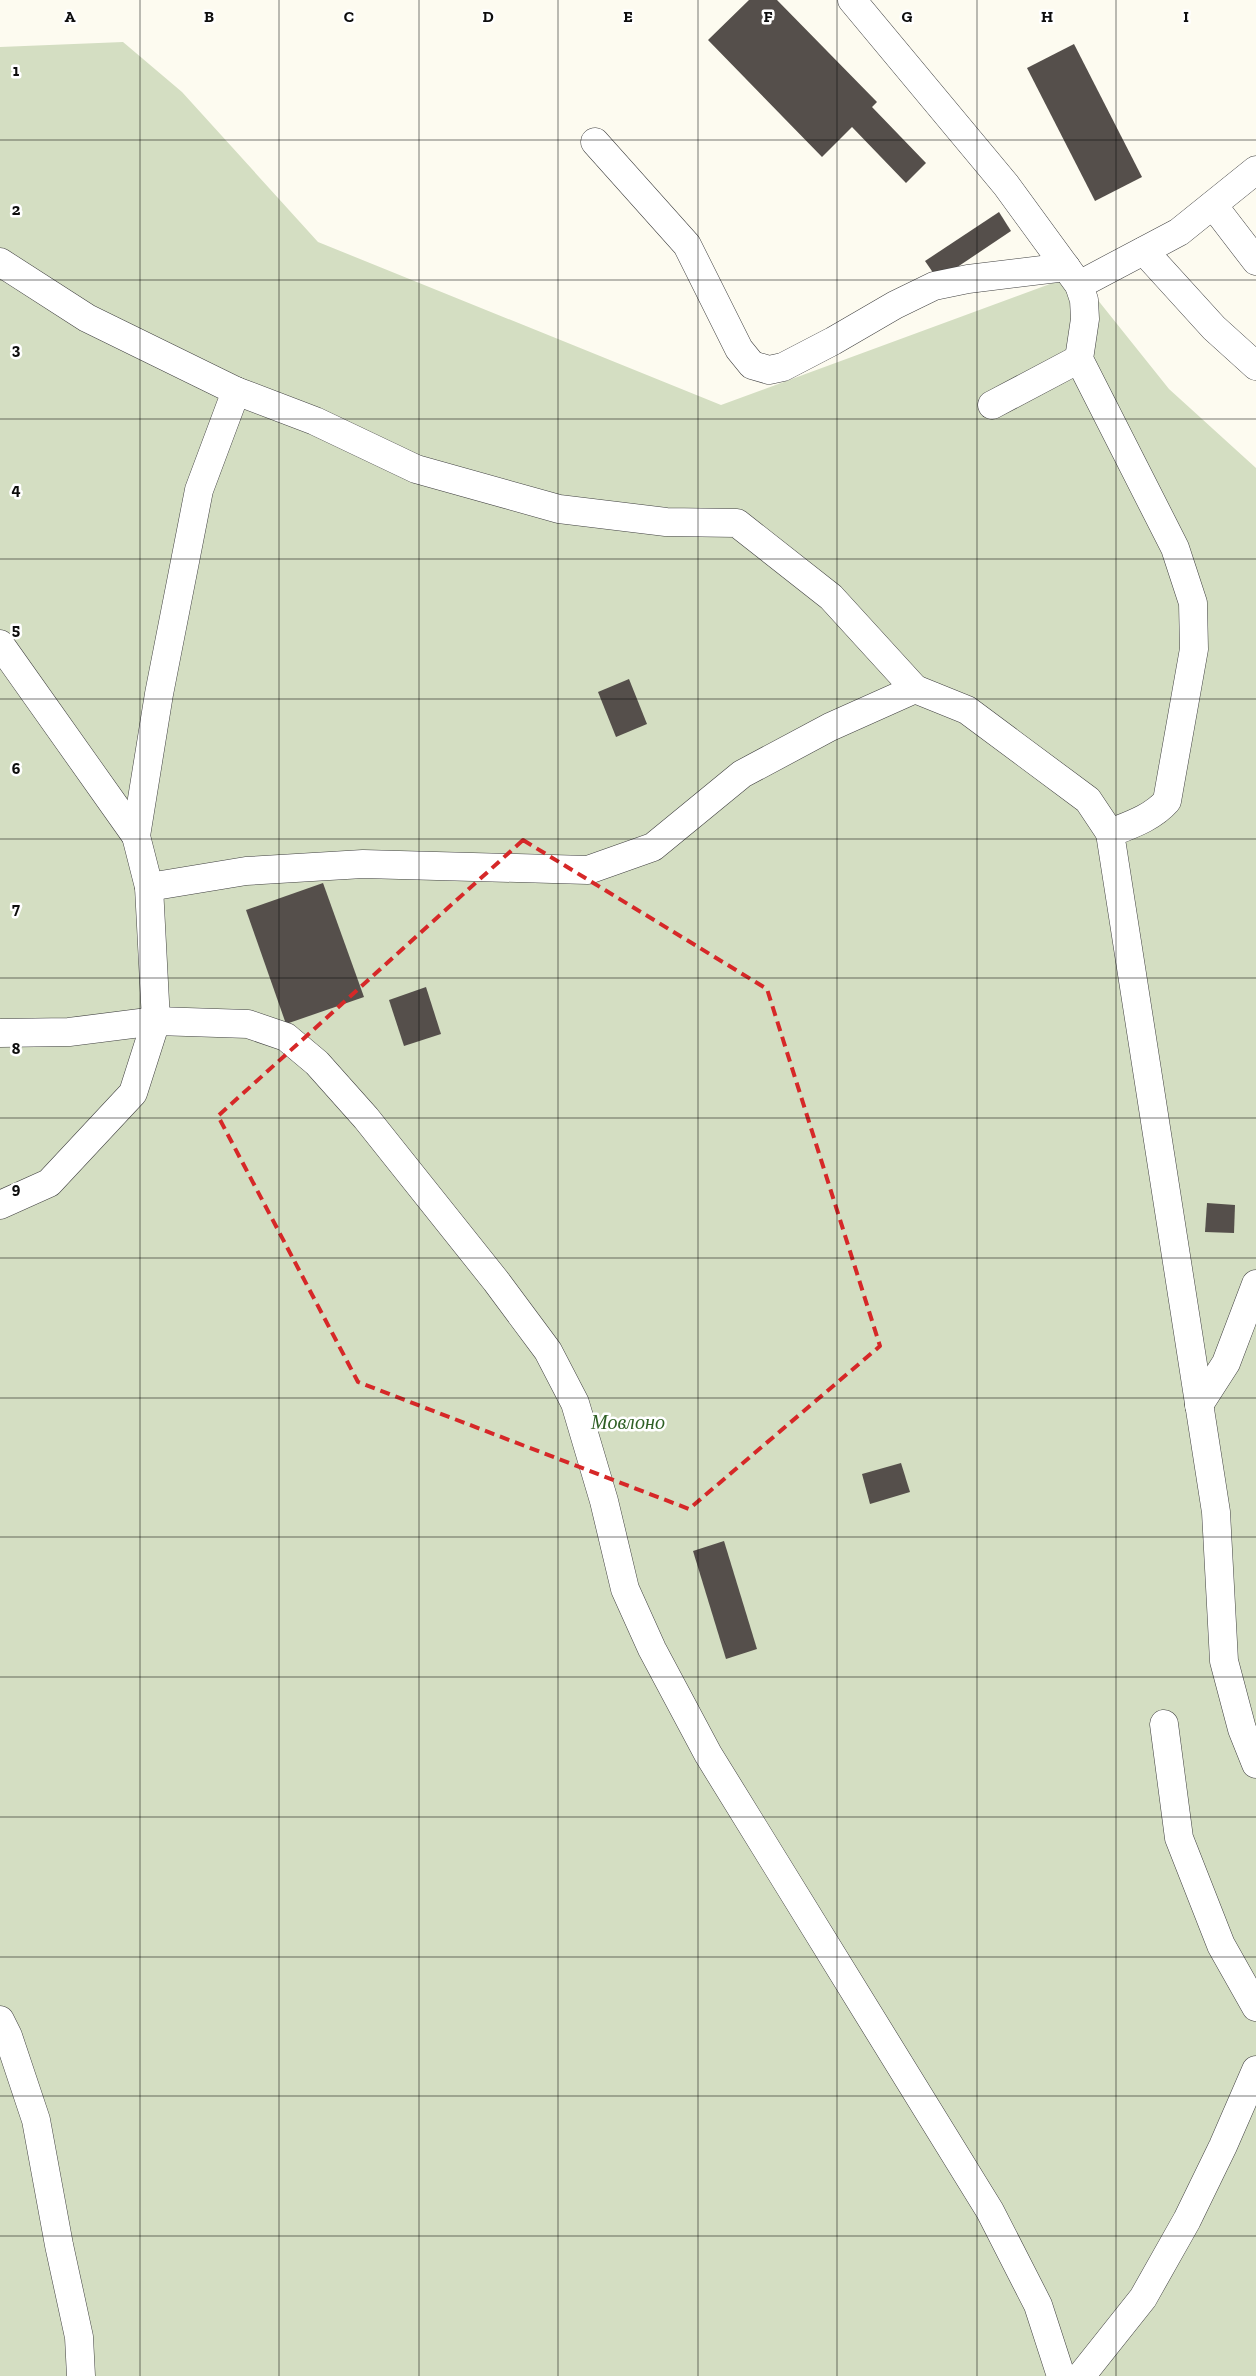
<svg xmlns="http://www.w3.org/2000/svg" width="1256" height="2376" viewBox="0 0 1256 2376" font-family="'Zilla Slab',serif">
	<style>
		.cemetery { fill: #d4dec2 }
		.building { fill: #554f4b }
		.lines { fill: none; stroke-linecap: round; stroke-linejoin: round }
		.minor-casing { stroke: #404040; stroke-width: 29 }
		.minor { stroke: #fff; stroke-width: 28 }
		.marked { fill: none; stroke: #d62828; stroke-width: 4; stroke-dasharray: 10 6; stroke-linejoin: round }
		.grid { fill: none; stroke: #0d0d0d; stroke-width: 1; stroke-opacity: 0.55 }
		.labels { text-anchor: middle; stroke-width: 5; stroke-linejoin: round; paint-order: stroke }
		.park-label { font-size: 20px; font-style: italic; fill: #2e5f24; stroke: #fff }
		.grid-label { font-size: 16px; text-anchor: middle; font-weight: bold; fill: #0d0d0d; stroke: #fff; stroke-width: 5; stroke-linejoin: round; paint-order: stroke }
	</style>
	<rect width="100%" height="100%" fill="#fdfbf0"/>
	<path class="cemetery" d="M123 42 182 92 318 242 721 405 1077 274 1169 389 1256 468V2376H0V47Z"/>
	<g class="building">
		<path d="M749 0H777L877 102 872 107 926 163 906 183 852 127 822 157 708 40Z"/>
		<path d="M1074 44 1142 177 1095 201 1027 68Z"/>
		<path d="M999 212 1011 231 938 280 925 261Z"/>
		<path d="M629 679 647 724 616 737 598 692Z"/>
		<path d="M323 883 364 997 286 1024 246 910Z"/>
		<path d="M426 987 441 1034 404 1046 389 1000Z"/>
		<path d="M1207 1203 1235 1205 1234 1233 1205 1232Z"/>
		<path d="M901 1463 910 1492 870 1504 862 1474Z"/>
		<path d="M724 1541 757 1649 726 1659 693 1551Z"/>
	</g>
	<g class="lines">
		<g class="minor-casing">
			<g id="minor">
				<path d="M852 0 1006 185 1079 285 1084 300 1085 319 1079 359 1175 548 1193 603 1194 649 1167 801C1152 818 1130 825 1110 833L1216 1512 1224 1661 1242 1729 1256 1764"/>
				<path d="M595 142 687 245 739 349 752 365 769 370 783 367 833 341 895 305 934 286 968 279 1066 267"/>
				<path d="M1213 205 1256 261"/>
				<path d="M1144 251 1214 328 1256 366"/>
				<path d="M0 262 87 318 236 391 199 490 159 694 136 836 149 887 156 1021 133 1093 49 1183 0 1205"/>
				<path d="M1079 285 1179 232 1256 170"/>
				<path d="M992 405 1079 359"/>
				<path d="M0 644 136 836"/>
				<path d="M915 689 967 710 1088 800 1110 833"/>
				<path d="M149 887 246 871 363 864 588 870 653 847 742 774 830 727 915 689 831 597 737 523 666 522 559 509 416 469 315 421 236 391"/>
				<path d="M0 1033 69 1032 156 1021 248 1024 286 1037 317 1063 366 1118 496 1281 548 1351 575 1403 604 1501 625 1589 652 1649 708 1754 990 2211 1038 2305 1061 2376"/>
				<path d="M1199 1405 1226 1363 1256 1284"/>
				<path d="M1164 1724 1179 1838 1221 1945 1256 2007"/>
				<path d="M0 2020 8 2036 36 2120 59 2245 79 2337 81 2376"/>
				<path d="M1081 2376 1143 2298 1187 2220 1223 2146 1256 2070"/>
			</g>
		</g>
		<use href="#minor" class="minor"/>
	</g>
	<path class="marked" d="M523 840 767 989 880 1346 689 1509 358 1382 218 1116Z"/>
	<path class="grid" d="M140 0V2376M279 0V2376M419 0V2376M558 0V2376M698 0V2376M837 0V2376M977 0V2376M1116 0V2376M0 140H1256M0 280H1256M0 419H1256M0 559H1256M0 699H1256M0 839H1256M0 978H1256M0 1118H1256M0 1258H1256M0 1398H1256M0 1537H1256M0 1677H1256M0 1817H1256M0 1957H1256M0 2096H1256M0 2236H1256"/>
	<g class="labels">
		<g class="park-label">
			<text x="628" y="1429">Мовлоно</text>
		</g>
	</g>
	<g class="grid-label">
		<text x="70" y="22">A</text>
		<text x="209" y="22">B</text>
		<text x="349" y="22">C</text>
		<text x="488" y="22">D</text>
		<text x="628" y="22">E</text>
		<text x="768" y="22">F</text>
		<text x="907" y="22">G</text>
		<text x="1047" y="22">H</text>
		<text x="1186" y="22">I</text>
		<text x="16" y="76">1</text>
		<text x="16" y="215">2</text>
		<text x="16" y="355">3</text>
		<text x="16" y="495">4</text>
		<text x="16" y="635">5</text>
		<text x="16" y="774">6</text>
		<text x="16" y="914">7</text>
		<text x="16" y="1054">8</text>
		<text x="16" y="1194">9</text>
	</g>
</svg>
